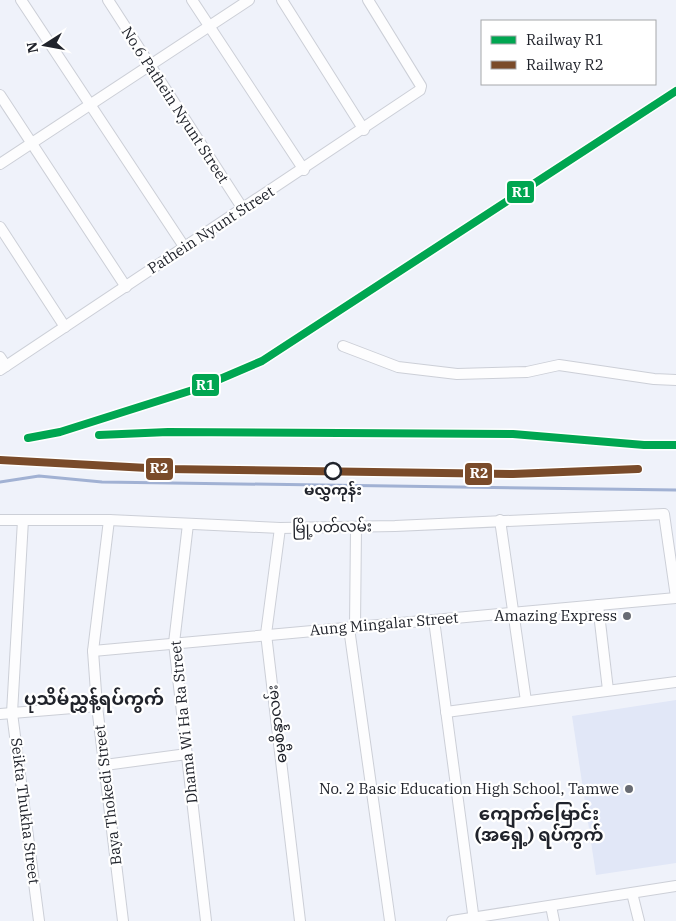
<svg xmlns="http://www.w3.org/2000/svg" width="676" height="921" viewBox="0 0 676 921" font-family="'IBM Plex Serif','Noto Sans Myanmar',serif">
	<style>
		.built { fill: #e1e7f7 }
		.lines { fill: none; stroke-linecap: round; stroke-linejoin: round }
		.stream { stroke: #a1b1d3; stroke-width: 3 }
		.minor-casing { stroke: #cccfd7; stroke-width: 12 }
		.minor { stroke: #fdfdfe; stroke-width: 10 }
		.rail-casing { stroke: #d2d3d5; stroke-width: 5 }
		.rail { stroke: #fff; stroke-width: 3; stroke-dasharray: 9; stroke-linecap: butt }
		.rail-1-casing { stroke: #fff; stroke-width: 11 }
		.rail-2-casing { stroke: #fff; stroke-width: 11 }
		.rail-1 { stroke: #00a651; stroke-width: 8 }
		.rail-2 { stroke: #7a4b2a; stroke-width: 8 }
		.stop-dot { fill: #fff; stroke: #20232b; stroke-width: 2.5 }
		.poi-dot { fill: #686b73; stroke: #fff; stroke-width: 2 }
		.labels { text-anchor: middle; stroke-width: 4.5; stroke-linejoin: round; paint-order: stroke }
		.street-label { font-size: 15px; fill: #20232b; stroke: #fff }
		.stop-label { font-size: 15px; font-weight: bold; fill: #20232b; stroke: #fff }
		.poi-label { font-size: 15px; fill: #20232b; stroke: #fff; text-anchor: end }
		.quarter-label { font-size: 18px; font-weight: bold; fill: #20232b; stroke: #fff }
		.line-badge { stroke: #fff; stroke-width: 2 }
		.badge-label { font-size: 14px; text-anchor: middle; font-weight: bold; fill: #fff }
	</style>
	<rect width="100%" height="100%" fill="#eff2fa"/>
	<path class="built" d="M676 700V863L596 875 572 716Z"/>
	<g class="lines">
		<path class="stream" d="M0 482 39 476 102 482 676 490"/>
		<g class="minor-casing">
			<g id="minor">
				<path d="M21 0 185 248"/>
				<path d="M108 0 243 209"/>
				<path d="M192 0 304 170"/>
				<path d="M282 0 364 130"/>
				<path d="M0 95 126 287"/>
				<path d="M0 164 249 0"/>
				<path d="M0 227 65 327"/>
				<path d="M343 346 398 367 457 374 527 372 559 365 654 379 676 380"/>
				<path d="M0 357 6 366"/>
				<path d="M0 370 420 90 421 86 368 0"/>
				<path d="M0 520H109L280 528 395 526 664 514 676 597"/>
				<path d="M23 520 12 713 39 921"/>
				<path d="M109 520 93 651 97 706 123 921"/>
				<path d="M500 520 526 701"/>
				<path d="M188 524 174 643 206 921"/>
				<path d="M280 528 266 634 300 921"/>
				<path d="M598 605 608 690"/>
				<path d="M434 620 474 921"/>
				<path d="M355 627 356 527"/>
				<path d="M349 628 390 921"/>
				<path d="M93 651 676 598"/>
				<path d="M446 712 676 682"/>
				<path d="M0 714 97 706"/>
				<path d="M105 765 187 754"/>
				<path d="M632 893 639 921"/>
				<path d="M551 906 554 921"/>
				<path d="M452 921 676 886"/>
			</g>
		</g>
		<use href="#minor" class="minor"/>
		<g class="rail-casing">
			<path id="rail" d="M28 438 60 432 199 388 262 361 676 91"/>
		</g>
		<use href="#rail" class="rail"/>
		<g class="rail-1-casing">
			<g id="rail-1">
				<path d="M99 435 168 432 513 434 644 445H676"/>
				<path d="M28 438 60 432 199 388 262 361 676 91"/>
			</g>
		</g>
		<g class="rail-2-casing">
			<path id="rail-2" d="M0 460 166 469 513 474 638 469"/>
		</g>
		<use href="#rail-1" class="rail-1"/>
		<use href="#rail-2" class="rail-2"/>
	</g>
	<circle class="stop-dot" cx="333" cy="471" r="8"/>
	<g class="poi-dot">
		<circle cx="627" cy="616" r="5"/>
		<circle cx="629" cy="789" r="5"/>
	</g>
	<g class="labels">
		<g class="street-label">
			<text transform="translate(175 105) rotate(57)" y="5">No.6 Pathein Nyunt Street</text>
			<text transform="translate(211 230) rotate(-33)" y="5">Pathein Nyunt Street</text>
			<text transform="translate(332 527) rotate(-1)" y="5">မြို့ပတ်လမ်း</text>
			<text transform="translate(384 624) rotate(-5)" y="5">Aung Mingalar Street</text>
			<text transform="translate(184 722) rotate(-96)" y="5">Dhama Wi Ha Ra Street</text>
			<text transform="translate(277 724) rotate(-97)" y="5">ဓမ္မစိန္ဒာလမ်း</text>
			<text transform="translate(108 795) rotate(-97)" y="5">Baya Thokedi Street</text>
			<text transform="translate(25 811) rotate(83)" y="5">Seikta Thukha Street</text>
		</g>
		<g class="stop-label">
			<text x="333" y="495">မလွှကုန်း</text>
		</g>
		<g class="poi-label">
			<text x="617" y="621">Amazing Express</text>
			<text x="619" y="794">No. 2 Basic Education High School, Tamwe</text>
		</g>
		<g class="quarter-label">
			<text x="94" y="705">ပုသိမ်ညွှန့်ရပ်ကွက်</text>
			<text x="539" y="820">ကျောက်မြောင်း<tspan x="539" dy="21">(အရှေ့) ရပ်ကွက်</tspan></text>
		</g>
	</g>
	<g class="line-badge">
		<rect x="506" y="180" width="29" height="24" rx="5" fill="#00a651"/>
		<rect x="191" y="373" width="29" height="24" rx="5" fill="#00a651"/>
		<rect x="145" y="457" width="29" height="24" rx="5" fill="#7a4b2a"/>
		<rect x="464" y="462" width="29" height="24" rx="5" fill="#7a4b2a"/>
	</g>
	<g class="badge-label">
		<text x="521" y="197">R1</text>
		<text x="205" y="390">R1</text>
		<text x="159" y="473">R2</text>
		<text x="479" y="478">R2</text>
	</g>
	<rect x="481" y="20" width="175" height="65" fill="#ffffff" stroke="#a6a7aa"/>
	<rect x="491" y="36" width="25" height="8" fill="#00a651" stroke="#a6a7aa"/>
	<text x="526" y="45" font-size="15" fill="#20232b">Railway R1</text>
	<rect x="491" y="61" width="25" height="8" fill="#7a4b2a" stroke="#a6a7aa"/>
	<text x="526" y="70" font-size="15" fill="#20232b">Railway R2</text>
	<g transform="translate(45 45) rotate(259)" stroke="#ffffff" stroke-width="4" paint-order="stroke">
	<path d="M0-4L9 19L0 12L-9 19Z" fill="#20232b"/>
	<text y="-8" font-size="14" font-weight="bold" text-anchor="middle" fill="#20232b">N</text>
	</g>
</svg>
